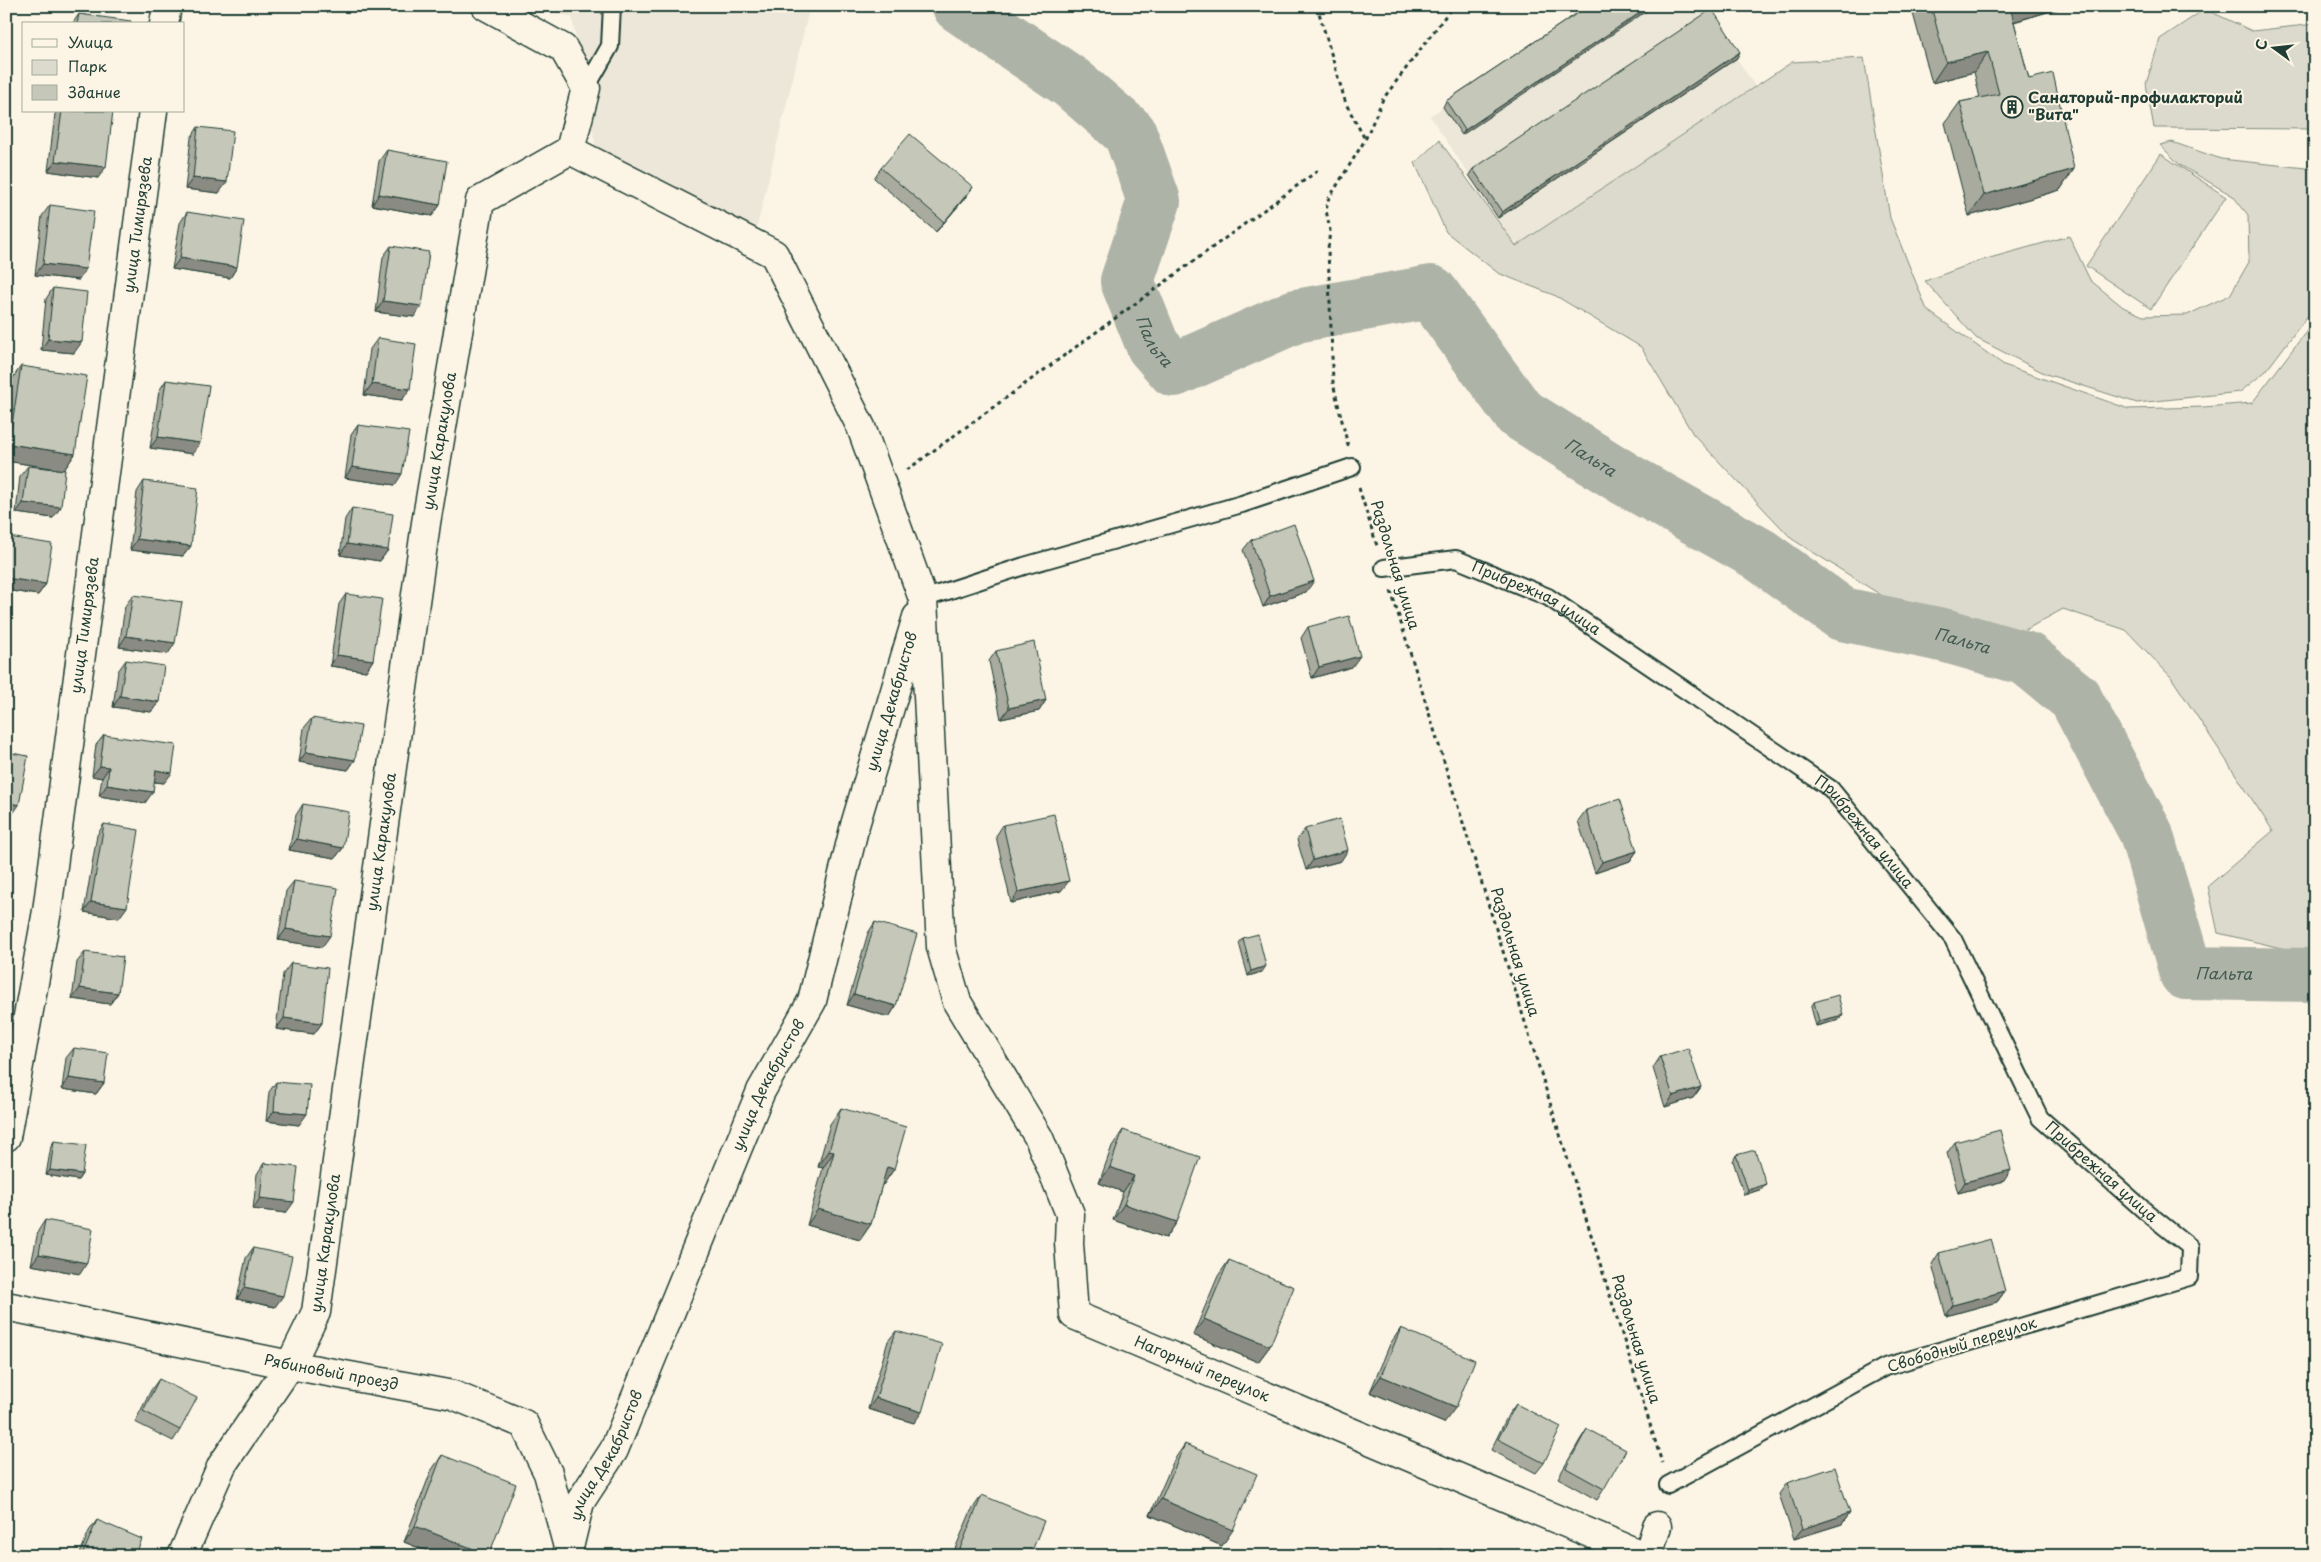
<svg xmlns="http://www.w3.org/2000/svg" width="2321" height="1562" viewBox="0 0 2321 1562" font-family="'Playpen Sans',sans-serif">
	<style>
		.built { fill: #ece7d8 }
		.green { fill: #dcdacc; stroke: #7e8c80 }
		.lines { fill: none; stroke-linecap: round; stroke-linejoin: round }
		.river { stroke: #aeb3a7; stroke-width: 54 }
		.lane-casing { stroke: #1f3d34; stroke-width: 20 }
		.street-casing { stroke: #1f3d34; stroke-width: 31 }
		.path { stroke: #1f3d34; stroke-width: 3; stroke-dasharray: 4 4; stroke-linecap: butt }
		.lane { stroke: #fcf5e5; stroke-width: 16 }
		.street { stroke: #fcf5e5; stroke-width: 28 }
		.wall { fill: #a9ab9f; stroke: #1f3d34 }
		.shaded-wall { fill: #8a8b82; stroke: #1f3d34 }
		.building { fill: #c5c7b9; stroke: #1f3d34 }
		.labels { text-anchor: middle; stroke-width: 4; stroke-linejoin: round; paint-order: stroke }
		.poi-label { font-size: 15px; font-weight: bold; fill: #1f3d34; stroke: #fcf5e5; text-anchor: start }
		.street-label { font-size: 15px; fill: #1f3d34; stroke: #fcf5e5 }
		.water-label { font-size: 16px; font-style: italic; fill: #435a51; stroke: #fcf5e5 }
	</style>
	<rect width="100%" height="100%" fill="#fcf5e5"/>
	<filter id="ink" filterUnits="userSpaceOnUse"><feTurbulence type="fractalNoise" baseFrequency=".02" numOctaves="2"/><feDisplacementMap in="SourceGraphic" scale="10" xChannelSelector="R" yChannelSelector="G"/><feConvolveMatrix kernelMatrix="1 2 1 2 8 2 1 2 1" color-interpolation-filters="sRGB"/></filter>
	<g filter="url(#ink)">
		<g class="built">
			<path d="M530 6H810L756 231 597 154 572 17Z"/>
			<path d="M1592 6H1702L1755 86 1516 246 1430 116Z"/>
		</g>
		<g class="green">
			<path d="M2205 9 2252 31 2315 24V129L2154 128 2146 84 2160 39Z"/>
			<path d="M1864 58 1890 218 1927 310 2004 365 2129 409 2204 407 2252 403 2315 320V960L2302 953 2218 933 2208 886 2273 831 2171 677 2126 630 2063 609 2009 639 1900 607 1792 539 1693 434 1641 347 1556 296 1498 273 1446 232 1415 163 1439 140 1516 246 1792 62Z"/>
			<path d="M2172 142 2221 159 2315 169V306L2266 371 2240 392 2137 403 2046 374 1976 338 1925 281 1979 261 2069 236 2090 280 2123 307 2143 316 2187 315 2230 295 2249 262 2248 215 2233 196 2180 165 2160 145Z"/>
			<path d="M2161 154 2226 197 2151 309 2086 266Z"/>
		</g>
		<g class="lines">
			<path class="river" id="s1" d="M959 6 1072 83 1130 133 1154 201 1127 281 1153 346 1174 370 1296 316 1431 292 1519 413 1627 480 1759 554 1842 614 1947 636 2027 659 2075 698 2146 833 2186 973 2315 975"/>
			<g class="lane-casing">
				<g id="lane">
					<path d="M586 88 610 46 612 6"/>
					<path id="s2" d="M1384 568 1456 559 1548 597 1831 789 1953 939 2040 1118 2145 1211 2190 1247 2189 1277 1885 1367 1668 1485"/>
					<path d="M923 599 1024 566 1242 504 1352 467"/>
				</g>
			</g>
			<g class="street-casing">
				<g id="street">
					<path id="s3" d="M486 6 563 48 586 88 570 150 774 254 861 427 923 599 941 947 957 1002 1039 1138 1070 1214 1069 1243 1074 1315 1644 1556"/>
					<path d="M164 24 167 6"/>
					<path id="s4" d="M6 1137 47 911 153 111"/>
					<path id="s5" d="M6 1306 290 1365 453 1395 524 1424 548 1473 568 1547"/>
					<path id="s6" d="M182 1556 222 1465 290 1365 316 1312 426 523 480 201 570 150"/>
					<path id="s7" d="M567 1556 580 1502 614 1450 761 1091 812 1001 855 825 917 617"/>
					<path d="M1648 1556 1657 1526"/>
				</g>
			</g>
			<g class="path">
				<path d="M1317 6 1346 104 1365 139"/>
				<path d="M1348 446 1333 383 1328 249 1330 230 1326 210 1328 200 1365 140 1383 99 1453 6"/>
				<path d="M907 470 1320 169"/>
				<path d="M1359 488 1377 546"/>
				<path d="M1391 591 1662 1463"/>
			</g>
			<use href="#lane" class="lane"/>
			<use href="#street" class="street"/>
		</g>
		<g class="wall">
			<path d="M1588 6 1462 135 1443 107 1446 101Z"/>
			<path d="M1911 6H2068L2014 22 2029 79 2074 169 2060 190 1969 216 1945 123 1960 102 1980 98 1974 72 1932 83Z"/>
			<path d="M79 14 130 24H72Z"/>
			<path d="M1737 58 1498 218 1469 175 1473 169Z"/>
			<path d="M57 111H113L98 178 48 171 55 114Z"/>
			<path d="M198 127 219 193 185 189 191 138Z"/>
			<path d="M387 150 440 205 432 216 372 205 379 161Z"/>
			<path d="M881 168 965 198 936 232 874 178Z"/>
			<path d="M50 205 79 280 35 275 42 216Z"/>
			<path d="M187 212 237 267 230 278 172 269 180 223Z"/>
			<path d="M391 246 414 317 376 312 383 257Z"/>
			<path d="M53 288 74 353 41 350 46 299Z"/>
			<path d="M378 338 410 389 402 400 364 395 370 349Z"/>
			<path d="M21 366 75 454 64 470 6 461V408L10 382Z"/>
			<path d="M166 380 193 454 150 448 159 391Z"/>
			<path d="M358 425 395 485 345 478 351 435Z"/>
			<path d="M28 466 53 518 16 513 20 476Z"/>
			<path d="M144 481 191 546 183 556 130 550 137 492Z"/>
			<path d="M352 508 388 550 380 561 340 555 345 519Z"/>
			<path d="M9 537 46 584 38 595 6 590V541Z"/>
			<path d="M1251 540 1306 592 1263 607 1243 550Z"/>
			<path d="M346 594 373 660 366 671 330 666 339 604Z"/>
			<path d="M133 595 168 654 119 647 125 606Z"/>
			<path d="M1308 627 1352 667 1312 678 1301 638Z"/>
			<path d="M996 651 1046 700 1039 711 1001 719 989 661Z"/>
			<path d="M126 660 159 702 151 712 113 707 118 671Z"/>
			<path d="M312 718 355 760 348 770 299 762 304 728Z"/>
			<path d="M104 735 164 783 154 782 145 803 99 796 102 778 92 776 96 745Z"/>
			<path d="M303 804 343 848 335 858 289 850 296 815Z"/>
			<path d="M1586 810 1637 851 1630 861 1595 873 1578 821Z"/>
			<path d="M104 824 119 918 84 912 97 835Z"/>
			<path d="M1003 825 1061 891 1011 903 996 836Z"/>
			<path d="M1305 829 1341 861 1306 870 1297 840Z"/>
			<path d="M294 881 322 947 278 940 286 891Z"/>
			<path d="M875 922 896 1006 889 1017 847 1005 868 933Z"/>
			<path d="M1243 938 1262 972 1248 976 1239 943Z"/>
			<path d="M85 952 118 993 110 1004 72 999 77 962Z"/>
			<path d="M291 963 322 1023 314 1034 276 1029 283 974Z"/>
			<path d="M1814 1002 1843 1015 1839 1020 1816 1026 1811 1007Z"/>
			<path d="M74 1048 104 1083 96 1094 62 1089 66 1058Z"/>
			<path d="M1660 1057 1701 1087 1693 1098 1665 1107 1653 1068Z"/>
			<path d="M276 1082 299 1125 266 1121 269 1092Z"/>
			<path d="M841 1108 894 1169 883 1185 882 1184 871 1224 860 1240 807 1225 823 1168 818 1167 830 1124Z"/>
			<path d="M1123 1130 1177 1222 1166 1238 1113 1220 1123 1192 1099 1183 1112 1146Z"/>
			<path d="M54 1141 82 1174 78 1180 46 1175 51 1146Z"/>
			<path d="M1955 1142 2004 1181 1958 1193 1947 1153Z"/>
			<path d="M1736 1155 1766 1184 1762 1189 1744 1195 1733 1161Z"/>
			<path d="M264 1163 286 1213 253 1209 257 1174Z"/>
			<path d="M45 1220 80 1274 31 1265 38 1231Z"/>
			<path d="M253 1248 275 1307 237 1299 246 1258Z"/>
			<path d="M1939 1253 2005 1291 1997 1302 1946 1316 1932 1264Z"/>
			<path d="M1229 1260 1270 1346 1258 1362 1193 1335 1218 1276Z"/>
			<path d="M1401 1328 1444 1423 1370 1392 1390 1344Z"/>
			<path d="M896 1331 914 1423 868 1409 888 1341Z"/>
			<path d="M159 1379 180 1430 173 1441 135 1422 151 1390Z"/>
			<path d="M1516 1404 1544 1463 1536 1473 1491 1450 1508 1415Z"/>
			<path d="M1587 1429 1604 1489 1597 1500 1558 1478 1580 1440Z"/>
			<path d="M1185 1444 1222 1546 1150 1515 1174 1460Z"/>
			<path d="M442 1455 488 1556H439L404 1542 431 1471Z"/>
			<path d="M1787 1483 1850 1513 1842 1524 1794 1539 1779 1494Z"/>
			<path d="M982 1495 1030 1556H952L971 1511Z"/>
			<path d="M97 1520 135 1556H79L89 1531Z"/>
		</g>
		<g class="shaded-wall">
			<path d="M1650 6H1654L1462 135 1465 130Z"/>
			<path d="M2011 6H2068L1995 27 2010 7Z"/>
			<path d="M1740 52 1737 58 1498 218 1502 212Z"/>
			<path d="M1988 52 1974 72 1932 83 1946 62Z"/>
			<path d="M55 161 106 167 98 178 48 171Z"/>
			<path d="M2074 169 2060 190 1969 216 1984 195Z"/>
			<path d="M193 178 227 182 219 193 185 189Z"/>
			<path d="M973 187 965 198 936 232 944 222Z"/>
			<path d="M379 194 440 205 432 216 372 205Z"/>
			<path d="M180 258 237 267 230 278 172 269Z"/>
			<path d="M43 264 86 269 79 280 35 275Z"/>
			<path d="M383 301 422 306 414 317 376 312Z"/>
			<path d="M48 339 82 342 74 353 41 350Z"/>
			<path d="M372 384 410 389 402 400 364 395Z"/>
			<path d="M158 437 200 443 193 454 150 448Z"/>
			<path d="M9 444 75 454 64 470 6 461V448Z"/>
			<path d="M352 467 402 474 395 485 345 478Z"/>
			<path d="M23 503 61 507 53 518 16 513Z"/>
			<path d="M137 539 191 546 183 556 130 550Z"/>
			<path d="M347 544 388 550 380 561 340 555Z"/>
			<path d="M6 578 46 584 38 595 6 590Z"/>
			<path d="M1314 581 1306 592 1263 607 1270 596Z"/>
			<path d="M126 636 175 643 168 654 119 647Z"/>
			<path d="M337 655 373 660 366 671 330 666Z"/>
			<path d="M1360 656 1352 667 1312 678 1319 667Z"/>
			<path d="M120 696 159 702 151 712 113 707Z"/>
			<path d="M1046 700 1039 711 1001 719 1009 708Z"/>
			<path d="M306 752 355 760 348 770 299 762Z"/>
			<path d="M100 766 109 767 102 778 92 776Z"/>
			<path d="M156 770 172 773 164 783 148 781Z"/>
			<path d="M107 785 153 792 145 803 99 796Z"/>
			<path d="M6 802 19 805 12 815 6 814Z"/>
			<path d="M297 839 343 848 335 858 289 850Z"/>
			<path d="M1348 850 1341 861 1306 870 1313 860Z"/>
			<path d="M1637 851 1630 861 1595 873 1602 862Z"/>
			<path d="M1069 881 1061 891 1011 903 1018 892Z"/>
			<path d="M91 902 127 907 119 918 84 912Z"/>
			<path d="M286 929 330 936 322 947 278 940Z"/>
			<path d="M1266 966 1262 972 1248 976 1251 971Z"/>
			<path d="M80 988 118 993 110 1004 72 999Z"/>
			<path d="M854 994 896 1006 889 1017 847 1005Z"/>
			<path d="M1843 1015 1839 1020 1816 1026 1819 1021Z"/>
			<path d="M284 1018 322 1023 314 1034 276 1029Z"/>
			<path d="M69 1078 104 1083 96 1094 62 1089Z"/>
			<path d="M1701 1087 1693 1098 1665 1107 1673 1096Z"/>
			<path d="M274 1111 307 1114 299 1125 266 1121Z"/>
			<path d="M829 1151 834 1152 823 1168 818 1167Z"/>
			<path d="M887 1167 894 1169 883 1185 876 1183Z"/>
			<path d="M1110 1167 1134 1176 1123 1192 1099 1183Z"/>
			<path d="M50 1170 82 1174 78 1180 46 1175Z"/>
			<path d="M2011 1170 2004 1181 1958 1193 1965 1182Z"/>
			<path d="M1766 1184 1762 1189 1744 1195 1748 1190Z"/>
			<path d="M260 1198 294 1202 286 1213 253 1209Z"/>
			<path d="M1124 1204 1177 1222 1166 1238 1113 1220Z"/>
			<path d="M818 1209 871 1224 860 1240 807 1225Z"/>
			<path d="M39 1254 87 1263 80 1274 31 1265Z"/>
			<path d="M244 1288 283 1296 275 1307 237 1299Z"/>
			<path d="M2005 1291 1997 1302 1946 1316 1953 1305Z"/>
			<path d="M1204 1319 1270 1346 1258 1362 1193 1335Z"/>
			<path d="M1381 1376 1456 1407 1444 1423 1370 1392Z"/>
			<path d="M876 1398 922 1412 914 1423 868 1409Z"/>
			<path d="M1161 1499 1233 1530 1222 1546 1150 1515Z"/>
			<path d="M1850 1513 1842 1524 1794 1539 1802 1529Z"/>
			<path d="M415 1526 489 1555 488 1556H439L404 1542Z"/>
		</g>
		<g class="building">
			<path d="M1588 6H1650L1465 130 1446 101Z"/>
			<path d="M1931 6H2011L2010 7 2029 79 2053 73 2074 169 1984 195 1960 102 1999 94 1988 52 1946 62Z"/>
			<path d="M1712 9 1740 52 1502 212 1473 169Z"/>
			<path d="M79 14 131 21 130 24H77Z"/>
			<path d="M62 111H113L106 167 55 161Z"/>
			<path d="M198 127 233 131 227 182 193 178Z"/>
			<path d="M910 134 973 187 944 222 881 168Z"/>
			<path d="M387 150 447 161 440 205 379 194Z"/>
			<path d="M50 205 94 211 86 269 43 264Z"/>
			<path d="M187 212 244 221 237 267 180 258Z"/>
			<path d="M391 246 429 252 422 306 383 301Z"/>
			<path d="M53 288 87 292 82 342 48 339Z"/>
			<path d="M378 338 416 344 410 389 372 384Z"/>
			<path d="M21 366 87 376 75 454 9 444Z"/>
			<path d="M166 380 209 386 200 443 158 437Z"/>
			<path d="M358 425 409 432 402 474 352 467Z"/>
			<path d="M28 466 65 470 61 507 23 503Z"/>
			<path d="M144 481 198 488 191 546 137 539Z"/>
			<path d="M352 508 393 514 388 550 347 544Z"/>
			<path d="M1294 524 1314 581 1270 596 1251 540Z"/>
			<path d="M9 537 52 544 46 584 6 578V556Z"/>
			<path d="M346 594 382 599 373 660 337 655Z"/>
			<path d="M133 595 182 602 175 643 126 636Z"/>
			<path d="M1349 616 1360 656 1319 667 1308 627Z"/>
			<path d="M1034 642 1046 700 1009 708 996 651Z"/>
			<path d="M126 660 164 666 159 702 120 696Z"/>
			<path d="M312 718 361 726 355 760 306 752Z"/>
			<path d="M104 735 176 745 172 773 156 770 153 792 107 785 109 767 100 766Z"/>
			<path d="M6 752 28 756 19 805 6 802Z"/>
			<path d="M1620 799 1637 851 1602 862 1586 810Z"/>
			<path d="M303 804 349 812 343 848 297 839Z"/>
			<path d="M1054 814 1069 881 1018 892 1003 825Z"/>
			<path d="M1340 819 1348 850 1313 860 1305 829Z"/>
			<path d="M104 824 139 830 127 907 91 902Z"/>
			<path d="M6 845 11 846 6 874Z"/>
			<path d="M294 881 338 888 330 936 286 929Z"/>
			<path d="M875 922 917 934 896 1006 854 994Z"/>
			<path d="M1258 934 1266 966 1251 971 1243 938Z"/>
			<path d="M85 952 123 957 118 993 80 988Z"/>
			<path d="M291 963 328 968 322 1023 284 1018Z"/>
			<path d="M1838 995 1843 1015 1819 1021 1814 1002Z"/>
			<path d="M74 1048 108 1053 104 1083 69 1078Z"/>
			<path d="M1688 1048 1701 1087 1673 1096 1660 1057Z"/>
			<path d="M276 1082 310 1085 307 1114 274 1111Z"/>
			<path d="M841 1108 906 1127 894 1169 887 1167 871 1224 818 1209 834 1152 829 1151Z"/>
			<path d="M1123 1130 1200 1157 1177 1222 1124 1204 1134 1176 1110 1167Z"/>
			<path d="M2000 1130 2011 1170 1965 1182 1955 1142Z"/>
			<path d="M54 1141 86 1145 82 1174 50 1170Z"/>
			<path d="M1755 1150 1766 1184 1748 1190 1736 1155Z"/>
			<path d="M264 1163 298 1167 294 1202 260 1198Z"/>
			<path d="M45 1220 93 1229 87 1263 39 1254Z"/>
			<path d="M1991 1239 2005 1291 1953 1305 1939 1253Z"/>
			<path d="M253 1248 292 1256 283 1296 244 1288Z"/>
			<path d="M1229 1260 1294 1287 1270 1346 1204 1319Z"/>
			<path d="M1401 1328 1475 1360 1456 1407 1381 1376Z"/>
			<path d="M896 1331 942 1344 922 1412 876 1398Z"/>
			<path d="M159 1379 197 1398 180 1430 143 1411Z"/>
			<path d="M1516 1404 1561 1427 1544 1463 1498 1439Z"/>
			<path d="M1587 1429 1626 1450 1604 1489 1566 1468Z"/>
			<path d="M1185 1444 1257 1474 1233 1530 1161 1499Z"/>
			<path d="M442 1455 516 1484 489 1555 415 1526Z"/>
			<path d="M1835 1467 1850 1513 1802 1529 1787 1483Z"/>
			<path d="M982 1495 1044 1521 1030 1556H957Z"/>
			<path d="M97 1520 142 1539 135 1556H82Z"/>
			<path d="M1441 1549 1457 1556H1438Z"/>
		</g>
	</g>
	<defs>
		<g id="building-ring" transform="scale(1.125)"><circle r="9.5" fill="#fcf5e5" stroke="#1f3d34" stroke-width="1.5"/><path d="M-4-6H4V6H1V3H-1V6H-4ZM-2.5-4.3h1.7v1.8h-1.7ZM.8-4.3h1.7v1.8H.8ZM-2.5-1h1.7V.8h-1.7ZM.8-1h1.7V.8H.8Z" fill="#1f3d34"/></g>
	</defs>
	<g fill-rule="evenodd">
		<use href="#building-ring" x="2012" y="107"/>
	</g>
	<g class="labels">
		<g class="poi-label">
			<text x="2028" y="103">Санаторий-профилакторий<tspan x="2028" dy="17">"Вита"</tspan></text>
		</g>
		<g class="street-label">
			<text dy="5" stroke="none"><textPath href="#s4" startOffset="922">улица Тимирязева</textPath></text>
			<text dy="5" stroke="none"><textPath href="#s6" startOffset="1159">улица Каракулова</textPath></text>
			<text transform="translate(1395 565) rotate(73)" y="5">Раздольная улица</text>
			<text dy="5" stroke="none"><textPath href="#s2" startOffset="162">Прибрежная улица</textPath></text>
			<text dy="5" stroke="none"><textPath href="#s4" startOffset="518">улица Тимирязева</textPath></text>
			<text dy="5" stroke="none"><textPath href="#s7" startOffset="919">улица Декабристов</textPath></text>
			<text dy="5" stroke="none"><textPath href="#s2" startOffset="568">Прибрежная улица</textPath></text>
			<text dy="5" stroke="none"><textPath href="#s6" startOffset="754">улица Каракулова</textPath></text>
			<text transform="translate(1515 952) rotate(73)" y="5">Раздольная улица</text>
			<text dy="5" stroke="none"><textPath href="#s7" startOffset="514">улица Декабристов</textPath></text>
			<text dy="5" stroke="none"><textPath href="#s2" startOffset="988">Прибрежная улица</textPath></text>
			<text dy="5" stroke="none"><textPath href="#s6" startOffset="349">улица Каракулова</textPath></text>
			<text transform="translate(1636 1339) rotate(73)" y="5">Раздольная улица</text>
			<text transform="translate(1962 1345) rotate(-17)" y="5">Свободный переулок</text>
			<text dy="5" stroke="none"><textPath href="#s3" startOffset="1690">Нагорный переулок</textPath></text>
			<text dy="5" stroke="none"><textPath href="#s5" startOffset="332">Рябиновый проезд</textPath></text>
			<text dy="5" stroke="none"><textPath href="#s7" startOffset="109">улица Декабристов</textPath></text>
		</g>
		<g class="water-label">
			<text dy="6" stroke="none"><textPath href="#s1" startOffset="436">Пальта</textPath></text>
			<text dy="6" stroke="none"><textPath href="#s1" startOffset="976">Пальта</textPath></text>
			<text dy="6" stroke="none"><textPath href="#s1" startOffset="1396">Пальта</textPath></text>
			<text dy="6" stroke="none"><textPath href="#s1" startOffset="1861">Пальта</textPath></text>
		</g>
	</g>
	<rect width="2321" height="1562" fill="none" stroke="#fcf5e5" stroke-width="25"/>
	<rect x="12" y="12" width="2296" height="1537" fill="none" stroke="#1f3d34" stroke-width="2" filter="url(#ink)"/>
	<rect x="22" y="22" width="162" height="90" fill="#fcf5e5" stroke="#a4ab9e"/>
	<rect x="32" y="39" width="25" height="8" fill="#fcf5e5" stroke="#a4ab9e"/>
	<text x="68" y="48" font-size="15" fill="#1f3d34">Улица</text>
	<rect x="32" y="60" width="25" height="15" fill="#dcdacc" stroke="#a4ab9e"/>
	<text x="68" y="72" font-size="15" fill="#1f3d34">Парк</text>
	<rect x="32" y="85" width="25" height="15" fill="#c5c7b9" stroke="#a4ab9e"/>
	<text x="68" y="98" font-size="15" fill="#1f3d34">Здание</text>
	<g transform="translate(2274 48) rotate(285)" stroke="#fcf5e5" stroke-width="4" paint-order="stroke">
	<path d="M0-4L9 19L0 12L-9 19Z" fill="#1f3d34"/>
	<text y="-8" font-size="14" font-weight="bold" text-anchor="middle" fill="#1f3d34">С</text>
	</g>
</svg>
